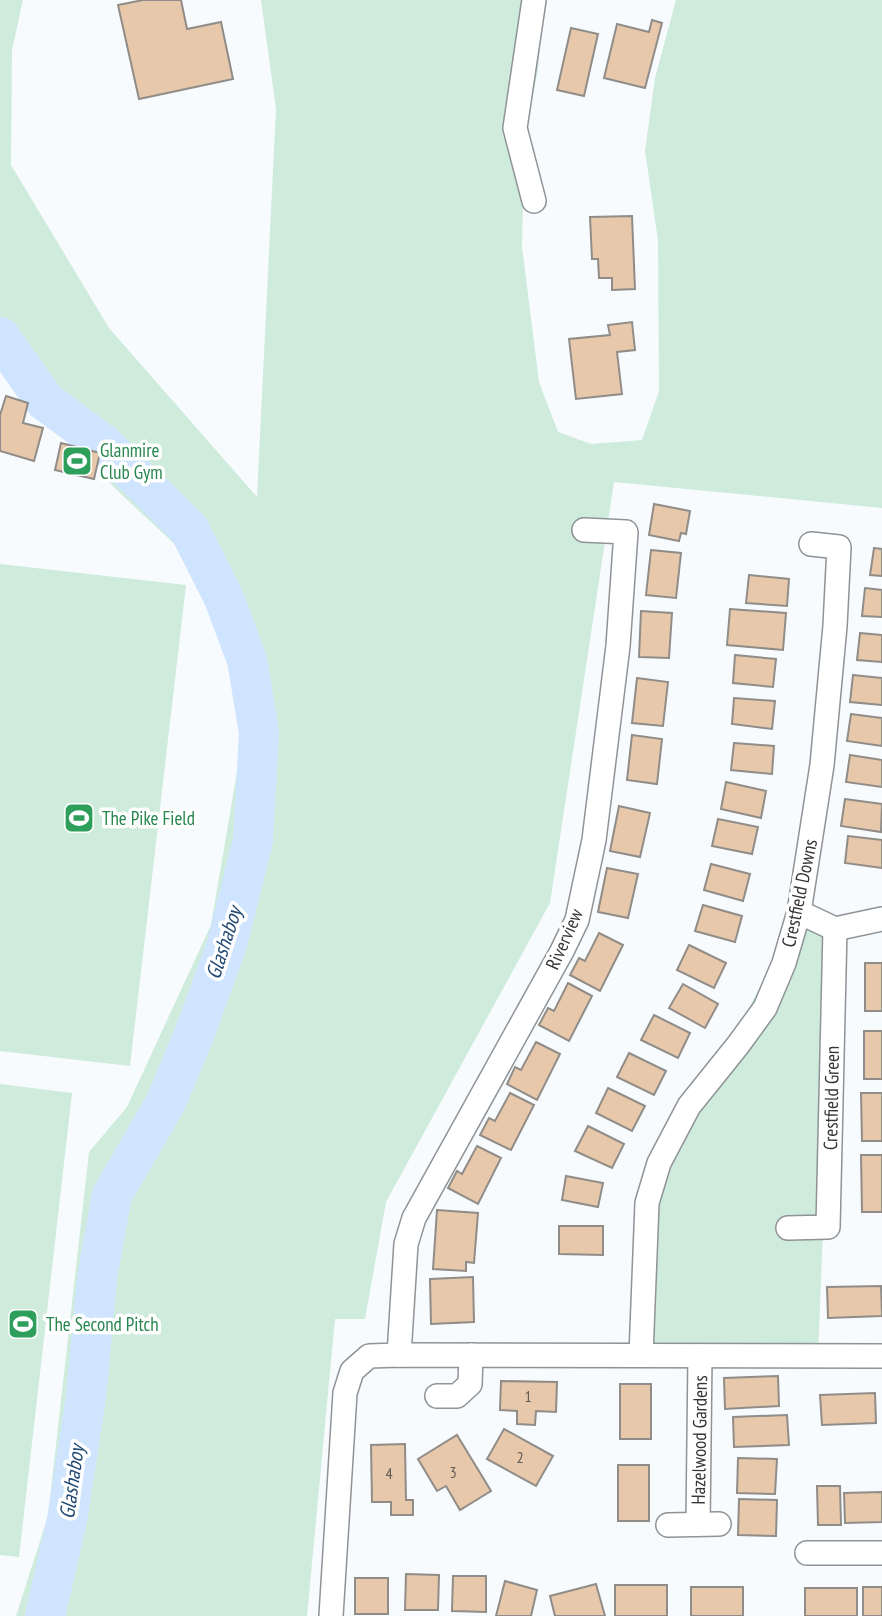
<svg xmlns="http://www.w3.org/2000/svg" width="882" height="1616" viewBox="0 0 882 1616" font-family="'PT Sans Narrow',sans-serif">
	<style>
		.green { fill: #ceebdc }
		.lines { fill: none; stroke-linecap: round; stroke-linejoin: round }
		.river { stroke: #cfe5ff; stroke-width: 40 }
		.building { fill: #e8c8ab; stroke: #908c88; stroke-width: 2 }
		.minor-casing { stroke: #8f9397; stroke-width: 26 }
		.minor { stroke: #fff; stroke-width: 23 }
		.labels { text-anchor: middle; stroke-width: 7; stroke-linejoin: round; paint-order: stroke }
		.number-label { font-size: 16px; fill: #615a54 }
		.leisure-label { font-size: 19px; fill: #27864d; stroke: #fff; text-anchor: start }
		.street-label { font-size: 19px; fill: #343537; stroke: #fff }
		.water-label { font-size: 21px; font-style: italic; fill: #234a74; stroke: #fff }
	</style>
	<rect width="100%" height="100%" fill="#f7fbfe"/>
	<g class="green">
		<path d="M0 0H23L12 50 11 165 109 328 257 497 276 109 261 0H543L538 70 524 139 522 247 539 382 558 432 591 444 642 440 659 391 658 240 645 151 655 78 676 0H882V508L614 482 550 903 386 1202 365 1319H335L307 1616H16L48 1516 89 1152 127 1107 211 925 246 719 226 635 196 564 122 495 38 411 0 368Z"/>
		<path d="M0 564 186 585 130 1066 0 1051Z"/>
		<path d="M799 912 835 929 818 1356 641 1355 647 1203Z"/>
		<path d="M0 1084 72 1093 19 1557 0 1555Z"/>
	</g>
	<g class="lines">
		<path class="river" d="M0 337 45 401 103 444 189 529 223 596 247 660 259 733 253 840 227 944 197 1027 166 1102 112 1195 97 1278 86 1397 67 1520 45 1616"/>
	</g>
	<g class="building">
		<path d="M143 0H181L187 29 221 22 233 79 139 99 118 5Z"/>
		<path d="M652 20 662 23 645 88 604 78 617 24 649 32Z"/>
		<path d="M571 28 598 34 584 96 557 90Z"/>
		<path d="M632 216 635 289 612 290V278H599L598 259H592L590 217Z"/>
		<path d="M632 322 635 350 617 352 622 394 576 399 569 339 610 335 608 325Z"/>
		<path d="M6 396 28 403 23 423 43 428 34 461 0 451V415Z"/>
		<path d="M61 443 100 453 94 479 55 470Z"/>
		<path d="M654 504 690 511 686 534 681 533 679 541 649 535Z"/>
		<path d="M874 548 882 549V576L870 575Z"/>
		<path d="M651 550 681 553 676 598 646 595Z"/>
		<path d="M749 575 789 579 787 606 746 603Z"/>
		<path d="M865 588 882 590V617L862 616Z"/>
		<path d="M730 609 786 613 783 650 727 645Z"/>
		<path d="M641 611 672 613 669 658 639 657Z"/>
		<path d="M860 633 882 635V662L857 660Z"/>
		<path d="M735 655 776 659 773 687 733 683Z"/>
		<path d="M853 675 882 678V705L850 702Z"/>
		<path d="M637 678 668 682 663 726 632 723Z"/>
		<path d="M734 698 775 701 772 729 732 724Z"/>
		<path d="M851 714 882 718V746L847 741Z"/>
		<path d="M632 735 662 739 657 784 627 780Z"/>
		<path d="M734 743 774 746 772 774 731 770Z"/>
		<path d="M850 755 882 760V787L846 782Z"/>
		<path d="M726 782 766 791 761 818 721 809Z"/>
		<path d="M845 799 882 804 881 832 841 826Z"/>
		<path d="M619 806 650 813 640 857 610 851Z"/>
		<path d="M718 819 758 827 752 854 712 846Z"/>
		<path d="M848 836 882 840V868L845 863Z"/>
		<path d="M711 864 750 874 743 901 704 890Z"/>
		<path d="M607 868 638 874 628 918 598 912Z"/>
		<path d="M703 905 742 916 735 942 695 931Z"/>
		<path d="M599 933 623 945 600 991 570 975 579 958 585 961Z"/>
		<path d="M689 945 726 963 714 988 677 970Z"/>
		<rect x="865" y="963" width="17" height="48"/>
		<path d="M568 983 592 996 569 1041 539 1025 548 1008 554 1011Z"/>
		<path d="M683 984 718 1004 705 1028 669 1008Z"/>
		<path d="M654 1015 690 1033 678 1058 641 1040Z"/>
		<rect x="864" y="1031" width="18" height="48"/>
		<path d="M536 1042 560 1054 537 1100 507 1084 515 1067 521 1070Z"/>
		<path d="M629 1053 666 1071 654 1095 617 1077Z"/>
		<path d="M608 1088 645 1106 632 1131 596 1113Z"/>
		<path d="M510 1093 534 1105 511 1150 480 1135 489 1118 495 1121Z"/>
		<path d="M861 1093H882V1141H862Z"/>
		<path d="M588 1126 624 1144 612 1168 575 1151Z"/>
		<path d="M477 1146 501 1158 478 1204 448 1188 457 1171 462 1174Z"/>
		<path d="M861 1155H882V1212H862Z"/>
		<path d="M566 1176 603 1183 598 1207 562 1200Z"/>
		<path d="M437 1210 478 1213 474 1263 466 1262V1271L433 1269Z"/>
		<path d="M559 1226H603V1255L559 1254Z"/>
		<path d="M473 1277 474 1322 431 1324 430 1279Z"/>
		<path d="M881 1286 882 1316 828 1318 827 1287Z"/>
		<path d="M778 1376 779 1406 725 1409 724 1378Z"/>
		<path d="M501 1381 557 1382 556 1412 536 1411 535 1425 517 1424V1411L500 1410Z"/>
		<rect x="620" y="1384" width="31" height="55"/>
		<path d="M875 1393 876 1423 822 1425 820 1395Z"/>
		<path d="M787 1415 789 1445 734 1447 733 1417Z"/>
		<path d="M504 1429 553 1456 536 1486 487 1459Z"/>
		<path d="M457 1435 491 1491 460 1510 446 1486 437 1491 418 1459Z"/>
		<path d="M405 1444 406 1500H413V1515H391V1502H372L371 1445Z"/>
		<path d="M738 1458 777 1459 775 1494 737 1493Z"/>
		<rect x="618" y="1465" width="31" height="56"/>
		<path d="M817 1486H840L841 1525H818Z"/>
		<path d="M882 1492V1522L845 1523 844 1493Z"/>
		<path d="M739 1499 777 1500 776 1536 738 1535Z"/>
		<path d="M406 1574 439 1575 438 1610H405Z"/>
		<path d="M453 1576H486V1612L452 1611Z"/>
		<rect x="355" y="1578" width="33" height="36"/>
		<path d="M505 1581 537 1590 531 1616H496Z"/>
		<path d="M596 1584 605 1616H555L550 1596Z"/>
		<rect x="615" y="1585" width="52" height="31"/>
		<rect x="691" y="1587" width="52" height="29"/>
		<rect x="863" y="1587" width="19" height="29"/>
		<rect x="805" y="1588" width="52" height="28"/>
	</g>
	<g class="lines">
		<g class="minor-casing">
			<g id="minor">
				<path d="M534 201 515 128 534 0"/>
				<path d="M799 912 835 929 882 919"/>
				<path d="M788 1228 828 1227 835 929"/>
				<path d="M399 1355 406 1244 414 1218 562 951 577 920 594 840 618 646 626 532 584 530"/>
				<path d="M641 1355 647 1203 659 1163 689 1106 738 1045 765 1008 784 963 799 912 822 765 835 626 839 547 811 544"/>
				<path d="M437 1396H457L470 1384 471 1355"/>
				<path d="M698 1524 700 1356"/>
				<path d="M668 1525 719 1524"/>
				<path d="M807 1553H882"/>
				<path d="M331 1616 345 1393 352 1371 369 1356 399 1355 882 1356"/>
			</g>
		</g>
		<use href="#minor" class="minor"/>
	</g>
	<defs>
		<g id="stadium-square" transform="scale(1.575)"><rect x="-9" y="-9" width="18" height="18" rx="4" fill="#2e9e5b" stroke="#fff"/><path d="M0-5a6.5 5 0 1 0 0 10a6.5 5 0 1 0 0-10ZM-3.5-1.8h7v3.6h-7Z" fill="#fff"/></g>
	</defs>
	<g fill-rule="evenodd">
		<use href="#stadium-square" x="77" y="461"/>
		<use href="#stadium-square" x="79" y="818"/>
		<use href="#stadium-square" x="23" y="1324"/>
	</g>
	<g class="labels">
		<g class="number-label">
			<text x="528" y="1402">1</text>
			<text x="520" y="1463">2</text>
			<text x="453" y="1478">3</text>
			<text x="389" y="1479">4</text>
		</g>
		<g class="leisure-label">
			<text x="100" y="457">Glanmire<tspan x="100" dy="22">Club Gym</tspan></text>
			<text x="102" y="825">The Pike Field</text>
			<text x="46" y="1331">The Second Pitch</text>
		</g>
		<g class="street-label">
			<text transform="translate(799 893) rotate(-78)" y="7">Crestfield Downs</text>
			<text transform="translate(564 939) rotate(-66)" y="7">Riverview</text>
			<text transform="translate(831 1098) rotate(-89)" y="7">Crestfield Green</text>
			<text transform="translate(699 1440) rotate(-89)" y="7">Hazelwood Gardens</text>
		</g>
		<g class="water-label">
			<text transform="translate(224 943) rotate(-72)" y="7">Glashaboy</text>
			<text transform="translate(72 1482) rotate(-82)" y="7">Glashaboy</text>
		</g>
	</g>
</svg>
